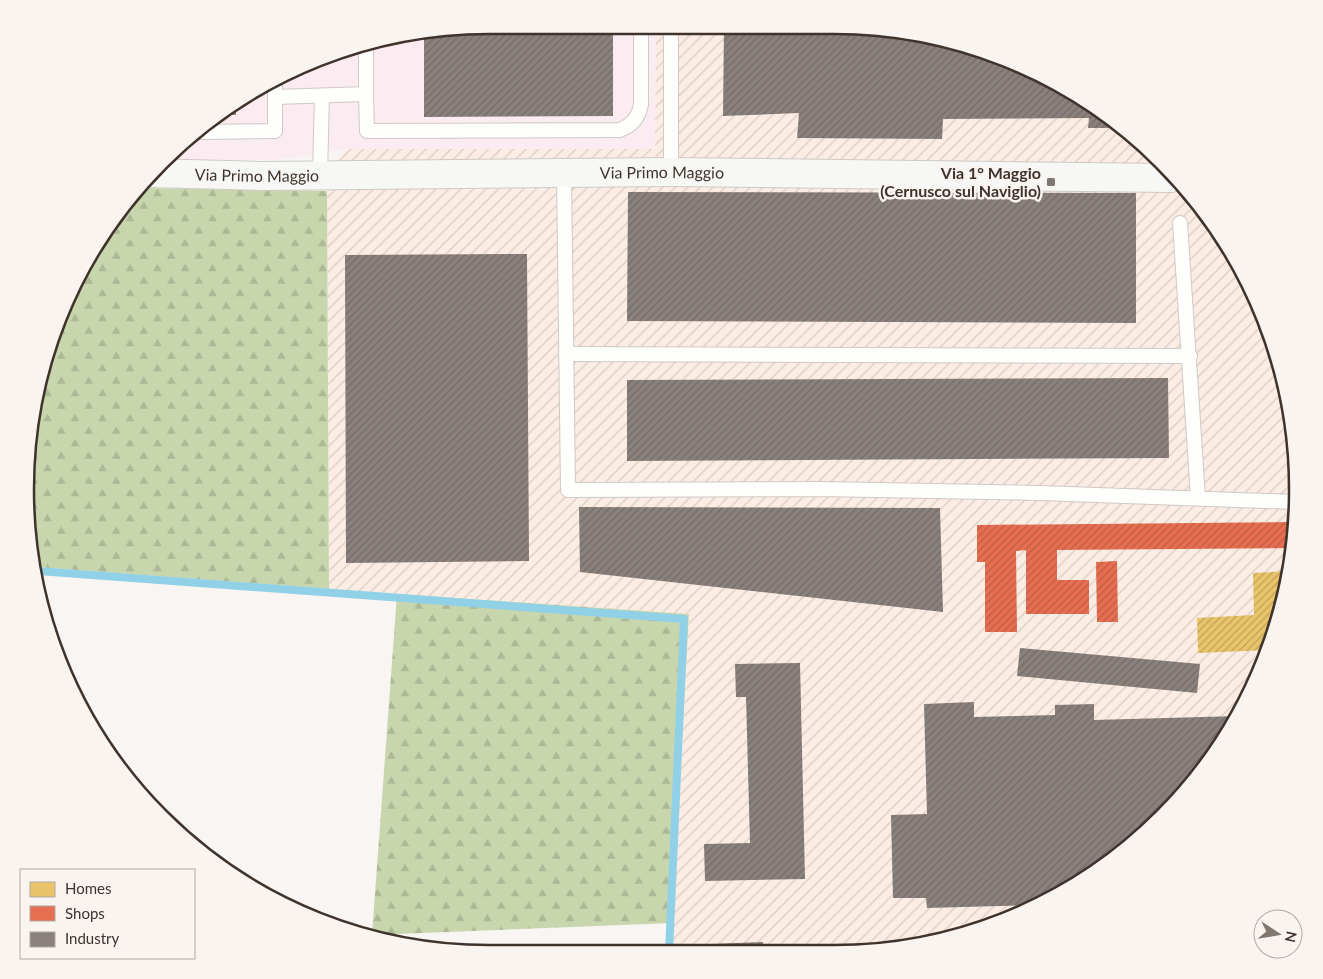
<svg xmlns="http://www.w3.org/2000/svg" width="1323" height="979" viewBox="0 0 1323 979" font-family="Lato,sans-serif">
	<style>
		.commercial { fill: #faecf0 }
		.industrial { fill: url(#industrial-furrows) }
		.forest { fill: url(#forest-firs) }
		.homes { fill: url(#homes-hatch) }
		.shops { fill: url(#shops-hatch) }
		.industry { fill: url(#industry-hatch) }
		.lines { fill: none; stroke-linecap: round; stroke-linejoin: round }
		.stream { stroke: #91d1e7; stroke-width: 8 }
		.lane-casing { stroke: #d0c9c4; stroke-width: 16 }
		.secondary-casing { stroke: #d0c9c4; stroke-width: 30 }
		.lane { stroke: #fefefd; stroke-width: 14 }
		.secondary { stroke: #f7f8f5; stroke-width: 28 }
		.poi-dot { fill: #807771; stroke: #faf4f0; stroke-width: 2 }
		.labels { text-anchor: middle; stroke-width: 5; stroke-linejoin: round; paint-order: stroke }
		.street-label { font-size: 16px; fill: #3f332b; stroke: #faf4f0 }
		.poi-label { font-size: 16px; font-weight: bold; fill: #3f332b; stroke: #faf4f0; text-anchor: end }
		.rim { fill: none; stroke: #3f332b; stroke-width: 2.5 }
	</style>
	<defs>
		<pattern id="industrial-furrows" width="10" height="10" patternUnits="userSpaceOnUse" patternTransform="scale(1.25)"><rect width="10" height="10" fill="#fbede3"/><path d="M-1 1l2-2M0 10L10 0M9 11l2-2" fill="none" stroke="#d8ccc3"/></pattern>
		<pattern id="forest-firs" width="22" height="20" patternUnits="userSpaceOnUse" patternTransform="scale(1.25)"><rect width="22" height="20" fill="#c8d6ae"/><path d="M5 1l3.5 6h-7zM16 11l3.5 6h-7z" fill="#adb896"/></pattern>
		<pattern id="homes-hatch" width="6" height="6" patternUnits="userSpaceOnUse" patternTransform="scale(1.25)"><rect width="6" height="6" fill="#e9c46a"/><path d="M-1 1l2-2M0 6l6-6M5 7l2-2" fill="none" stroke="#bea057"/></pattern>
		<pattern id="shops-hatch" width="6" height="6" patternUnits="userSpaceOnUse" patternTransform="scale(1.25)"><rect width="6" height="6" fill="#e76f51"/><path d="M-1 1l2-2M0 6l6-6M5 7l2-2" fill="none" stroke="#bd5c43"/></pattern>
		<pattern id="industry-hatch" width="6" height="6" patternUnits="userSpaceOnUse" patternTransform="scale(1.25)"><rect width="6" height="6" fill="#8a817c"/><path d="M-1 1l2-2M0 6l6-6M5 7l2-2" fill="none" stroke="#726a66"/></pattern>
	</defs>
	<rect width="100%" height="100%" fill="#f8f5f2"/>
	<path class="commercial" d="M490 25H656L655 149H347L277 160 164 159 257 87 369 41Z"/>
	<path class="industrial" d="M656 25 864 26 953 41 1092 103 1202 207 1250 284 1282 370 1297 459 1294 550 1273 639 1236 722 1183 796 1116 858 1011 919 894 950 672 952 689 614 329 589 327 175 347 149H655Z"/>
	<g class="forest">
		<path d="M142 188 327 191 329 589 37 567 26 520 34 399 73 284Z"/>
		<path d="M397 594 689 614 672 923 372 935Z"/>
	</g>
	<path class="homes" d="M1289 571 1273 639 1268 650 1198 653 1197 618 1254 615 1253 573Z"/>
	<g class="shops">
		<path d="M1295 522 1294 548 1057 550V580H1089V614H1026V550L1016 551 1017 632H985V562H977V525Z"/>
		<path d="M1117 561 1118 622H1097L1096 562Z"/>
	</g>
	<g class="industry">
		<path d="M490 25H613V116L424 117V34Z"/>
		<path d="M724 26H864L953 41 1092 103 1118 128H1088L1089 118 943 119 942 139 797 138 799 113 723 116Z"/>
		<path d="M236 103V115H221L231 108Z"/>
		<path d="M628 192 1136 193V323L627 321Z"/>
		<path d="M527 254 529 561 346 563 345 255Z"/>
		<path d="M1168 378 1169 458 627 461V380Z"/>
		<path d="M579 507 940 508 943 612 580 572Z"/>
		<path d="M1020 648 1200 664 1197 693 1017 676Z"/>
		<path d="M800 663 805 879 705 881 704 844 750 843 746 697H736L735 664Z"/>
		<path d="M974 702V717L1055 715V705L1094 704V720L1238 716 1183 796 1116 858 1034 905 927 908 926 898H893L891 815 927 814 924 704Z"/>
		<path d="M763 942V951H684V945Z"/>
	</g>
	<g class="lines">
		<path class="stream" d="M38 571 684 619 669 952"/>
		<g class="lane-casing">
			<g id="lane">
				<path d="M275 80V97L366 94V42"/>
				<path d="M366 94 367 131 619 130C632 126 639 117 641 104V25"/>
				<path d="M200 132 275 131V97"/>
				<path d="M671 172V25"/>
				<path d="M564 173 568 490 820 489 1040 493 1296 502"/>
				<path d="M320 175 322 96"/>
				<path d="M1180 223 1198 498"/>
				<path d="M566 354 1190 356"/>
			</g>
		</g>
		<g class="secondary-casing">
			<g id="secondary">
				<path id="s1" d="M152 173 261 176 671 172 1171 178"/>
			</g>
		</g>
		<use href="#lane" class="lane"/>
		<use href="#secondary" class="secondary"/>
	</g>
	<rect class="poi-dot" x="1046" y="177" width="10" height="10" rx="2.5"/>
	<g class="labels">
		<g class="street-label">
			<text dy="6" stroke="none"><textPath href="#s1" startOffset="510">Via Primo Maggio</textPath></text>
			<text dy="6" stroke="none"><textPath href="#s1" startOffset="105">Via Primo Maggio</textPath></text>
		</g>
		<g class="poi-label">
			<text x="1041" y="179">Via 1° Maggio<tspan x="1041" dy="18">(Cernusco sul Naviglio)</tspan></text>
		</g>
	</g>
	<path d="M0 0H1323V979H0ZM489 34H834A455 455 0 0 1 1289 489V490A455 455 0 0 1 834 945H489A455 455 0 0 1 34 490V489A455 455 0 0 1 489 34Z" fill="#faf4f0" fill-rule="evenodd"/>
	<path class="rim" d="M489 34H834A455 455 0 0 1 1289 489V490A455 455 0 0 1 834 945H489A455 455 0 0 1 34 490V489A455 455 0 0 1 489 34Z"/>
	<rect x="20" y="869" width="175" height="90" fill="#faf4f0" stroke="#afa7a1"/>
	<rect x="30" y="882" width="25" height="15" fill="#e9c46a" stroke="#afa7a1"/>
	<text x="65" y="894" font-size="15" fill="#3f332b">Homes</text>
	<rect x="30" y="906" width="25" height="15" fill="#e76f51" stroke="#afa7a1"/>
	<text x="65" y="919" font-size="15" fill="#3f332b">Shops</text>
	<rect x="30" y="932" width="25" height="15" fill="#8a817c" stroke="#afa7a1"/>
	<text x="65" y="944" font-size="15" fill="#3f332b">Industry</text>
	<g transform="translate(1278 934) rotate(102)"><circle r="24" fill="#faf4f0" stroke="#afa7a1"/>
	<path d="M0-4L9 19L0 12L-9 19Z" fill="#807771"/>
	<text y="-8" font-size="14" font-weight="bold" text-anchor="middle" fill="#3f332b">N</text>
	</g>
</svg>
